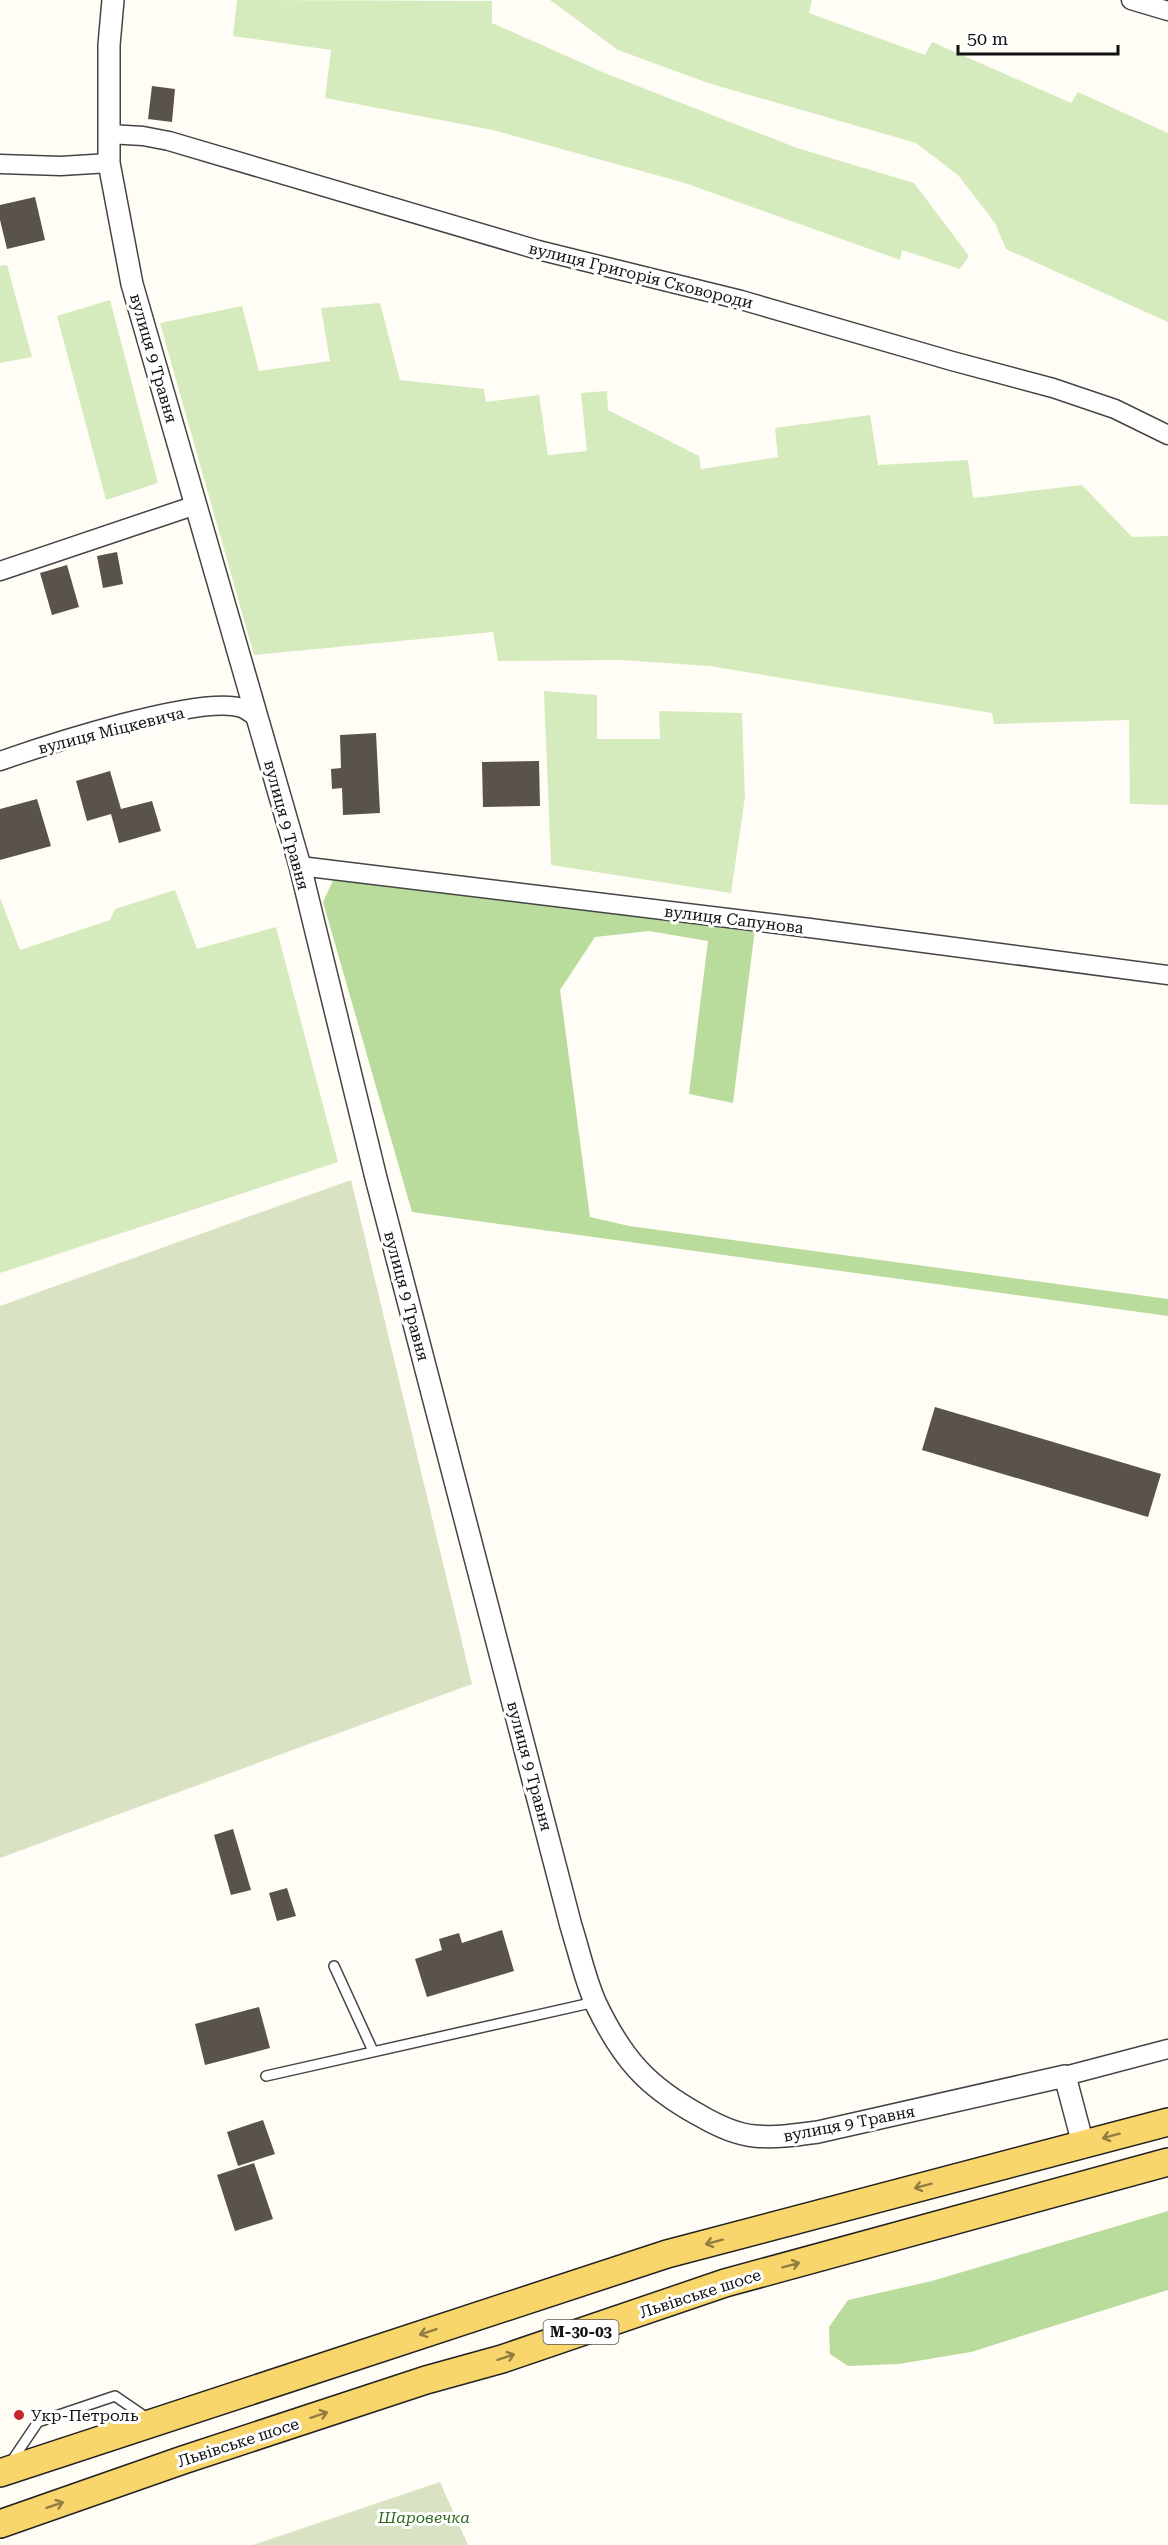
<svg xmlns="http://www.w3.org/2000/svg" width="1168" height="2545" viewBox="0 0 1168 2545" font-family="'Roboto Serif',serif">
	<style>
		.green { fill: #d5ebbd }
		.forest { fill: #b9dc9c }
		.cemetery { fill: #d9e3c4 }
		.building { fill: #5a524d }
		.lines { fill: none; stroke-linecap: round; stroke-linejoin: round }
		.service-casing { stroke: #444; stroke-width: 12 }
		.minor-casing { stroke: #444; stroke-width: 21 }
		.tertiary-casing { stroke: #444; stroke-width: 24 }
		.primary-casing { stroke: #222; stroke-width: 30 }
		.service { stroke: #fff; stroke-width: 9 }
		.minor { stroke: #fff; stroke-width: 18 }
		.tertiary { stroke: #fff; stroke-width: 21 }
		.primary { stroke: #f9d66b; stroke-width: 27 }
		.oneway { stroke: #917d42 }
		.poi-dot { fill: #c4262e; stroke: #fff; stroke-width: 2 }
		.labels { text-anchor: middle; stroke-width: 6; stroke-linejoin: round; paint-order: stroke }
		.shield { fill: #fff; stroke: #585858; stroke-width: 1.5 }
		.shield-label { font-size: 15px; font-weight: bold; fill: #111 }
		.street-label { font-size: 16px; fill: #111; stroke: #fff }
		.poi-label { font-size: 16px; fill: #111; stroke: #fff; text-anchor: start }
		.park-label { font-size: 16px; font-style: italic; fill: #2f6b1f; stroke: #fff }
	</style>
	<rect width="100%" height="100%" fill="#fffdf5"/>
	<g class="green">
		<path d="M237 0 492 1V23L607 74 797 148 914 183 969 256 960 269 902 250 900 260 685 183 493 130 325 98 331 50 233 36Z"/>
		<path d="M550 0H812L809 13 925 55 932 42 1071 103 1078 92 1168 133V322L1006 249 995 223 958 175 916 143 708 83 618 50Z"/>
		<path d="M7 265 32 357 0 363V266Z"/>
		<path d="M110 300 158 483 106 500 57 316Z"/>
		<path d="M380 303 400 380 484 389 486 402 539 395 548 455 587 451 581 393 607 391 608 410 699 456 701 469 778 457 775 428 870 415 878 465 968 460 973 498 1082 485 1132 537 1168 536V805L1130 804 1129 720 994 724 992 713 710 666 621 660 498 661 493 632 254 655 160 323 242 306 259 371 330 361 321 308Z"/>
		<path d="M544 691 597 695V739H660L659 711 742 713 745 797 731 893 551 865Z"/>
		<path d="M175 890 197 949 276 927 338 1162 0 1273V898L20 950 110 920 115 909Z"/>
	</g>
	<g class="forest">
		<path d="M338 870 756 921 733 1103 689 1094 708 941 649 931 595 937 560 990 590 1217 629 1226 1168 1299V1316L412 1212 323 902Z"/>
		<path d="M1168 2211V2290L971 2352 899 2364 848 2366 830 2354 829 2327 848 2300 932 2281Z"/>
	</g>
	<g class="cemetery">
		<path d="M351 1180 472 1684 0 1858V1306Z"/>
		<path d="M440 2482 468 2545H253Z"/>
	</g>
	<g class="building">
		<path d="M152 86 175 89 172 122 148 119Z"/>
		<path d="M35 197 45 240 7 249 0 220V205Z"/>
		<path d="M117 552 123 584 103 588 97 556Z"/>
		<path d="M67 565 79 607 52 615 40 573Z"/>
		<path d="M376 733 380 813 343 815 342 788 332 789 331 769 341 768 340 735Z"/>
		<path d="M539 761 540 806 483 807 482 762Z"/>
		<path d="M110 771 121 809 152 801 161 831 119 843 111 814 87 821 76 781Z"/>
		<path d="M37 799 51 846 0 860V809Z"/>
		<path d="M935 1407 1161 1474 1148 1517 922 1450Z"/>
		<path d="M233 1829 251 1890 231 1895 214 1835Z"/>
		<path d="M287 1888 296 1916 277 1921 269 1893Z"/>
		<path d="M502 1930 514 1971 427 1997 415 1959 442 1950 439 1939 459 1933 462 1943Z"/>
		<path d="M259 2007 270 2048 205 2065 195 2024Z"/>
		<path d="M263 2120 275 2154 238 2166 227 2132Z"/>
		<path d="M254 2163 273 2219 235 2231 217 2175Z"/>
	</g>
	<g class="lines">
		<g class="service-casing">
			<g id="service">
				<path d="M334 1966 373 2051"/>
				<path d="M266 2076 595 2002"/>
				<path d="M11 2462 38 2422 115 2396 150 2420"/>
			</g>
		</g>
		<g class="minor-casing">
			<g id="minor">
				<path d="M1131 0 1168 11"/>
				<path d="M108 134 143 136 169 141 538 250 741 300 952 361 1053 388 1115 409 1168 435"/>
				<path d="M0 164 61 166 109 163"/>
				<path d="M0 571 196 505"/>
				<path d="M0 761C46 745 201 694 242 708 247 710 253 715 258 718"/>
				<path d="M300 866 810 928 1168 975"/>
				<path d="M1065 2076 1168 2049"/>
			</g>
		</g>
		<g class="tertiary-casing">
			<path id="tertiary" d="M113 0 109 45V163L132 284 300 866 376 1178 571 1926C579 1951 585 1980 596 2004 622 2058 646 2086 699 2115 716 2125 734 2134 754 2136 775 2138 796 2135 818 2132L1065 2076 1083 2144"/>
		</g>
		<g class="primary-casing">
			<g id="primary">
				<path d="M0 2473 667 2254 1168 2122"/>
				<path d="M0 2524 183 2460 426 2380 502 2359 725 2283 1168 2162"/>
			</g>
		</g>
		<use href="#service" class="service"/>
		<use href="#minor" class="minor"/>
		<use href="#tertiary" class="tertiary"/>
		<use href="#primary" class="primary"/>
	</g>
	<defs><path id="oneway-shaft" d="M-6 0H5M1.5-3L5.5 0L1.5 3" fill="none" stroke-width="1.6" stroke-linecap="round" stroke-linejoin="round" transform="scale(1.5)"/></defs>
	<g class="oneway">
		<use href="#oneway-shaft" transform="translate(1111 2136) rotate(165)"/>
		<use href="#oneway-shaft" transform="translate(923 2186) rotate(165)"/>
		<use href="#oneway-shaft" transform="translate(714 2242) rotate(165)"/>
		<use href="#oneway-shaft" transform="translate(791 2265) rotate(-15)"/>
		<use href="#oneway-shaft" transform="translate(428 2332) rotate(162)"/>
		<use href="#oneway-shaft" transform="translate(506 2357) rotate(-18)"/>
		<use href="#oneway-shaft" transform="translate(319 2415) rotate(-18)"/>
		<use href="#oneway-shaft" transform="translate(55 2505) rotate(-19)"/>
	</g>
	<circle class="poi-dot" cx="19" cy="2415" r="6"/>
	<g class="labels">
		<rect class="shield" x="543.5" y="2320" width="75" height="24" rx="4.5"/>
		<g class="shield-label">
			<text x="581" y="2337">М-30-03</text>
		</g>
		<g class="street-label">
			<text transform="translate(641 275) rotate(14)" y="6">вулиця Григорія Сковороди</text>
			<text transform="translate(154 358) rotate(74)" y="6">вулиця 9 Травня</text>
			<text transform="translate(111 730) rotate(-14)" y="6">вулиця Міцкевича</text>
			<text transform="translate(287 825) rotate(75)" y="6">вулиця 9 Травня</text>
			<text transform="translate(734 919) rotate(7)" y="6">вулиця Сапунова</text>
			<text transform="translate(407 1296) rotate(75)" y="6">вулиця 9 Травня</text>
			<text transform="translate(530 1766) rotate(75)" y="6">вулиця 9 Травня</text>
			<text transform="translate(849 2123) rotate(-11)" y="6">вулиця 9 Травня</text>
			<text transform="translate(700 2293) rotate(-18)" y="6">Львівське шосе</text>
			<text transform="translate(238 2442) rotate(-18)" y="6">Львівське шосе</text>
		</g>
		<g class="poi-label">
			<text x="31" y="2421">Укр-Петроль</text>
		</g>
		<g class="park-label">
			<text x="424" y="2523">Шаровечка</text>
		</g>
	</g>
	<path d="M958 45v9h160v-9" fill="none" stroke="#111111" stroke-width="3"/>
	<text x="967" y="45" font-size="18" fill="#111111" stroke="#ffffff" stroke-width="4.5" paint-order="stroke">50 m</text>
</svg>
